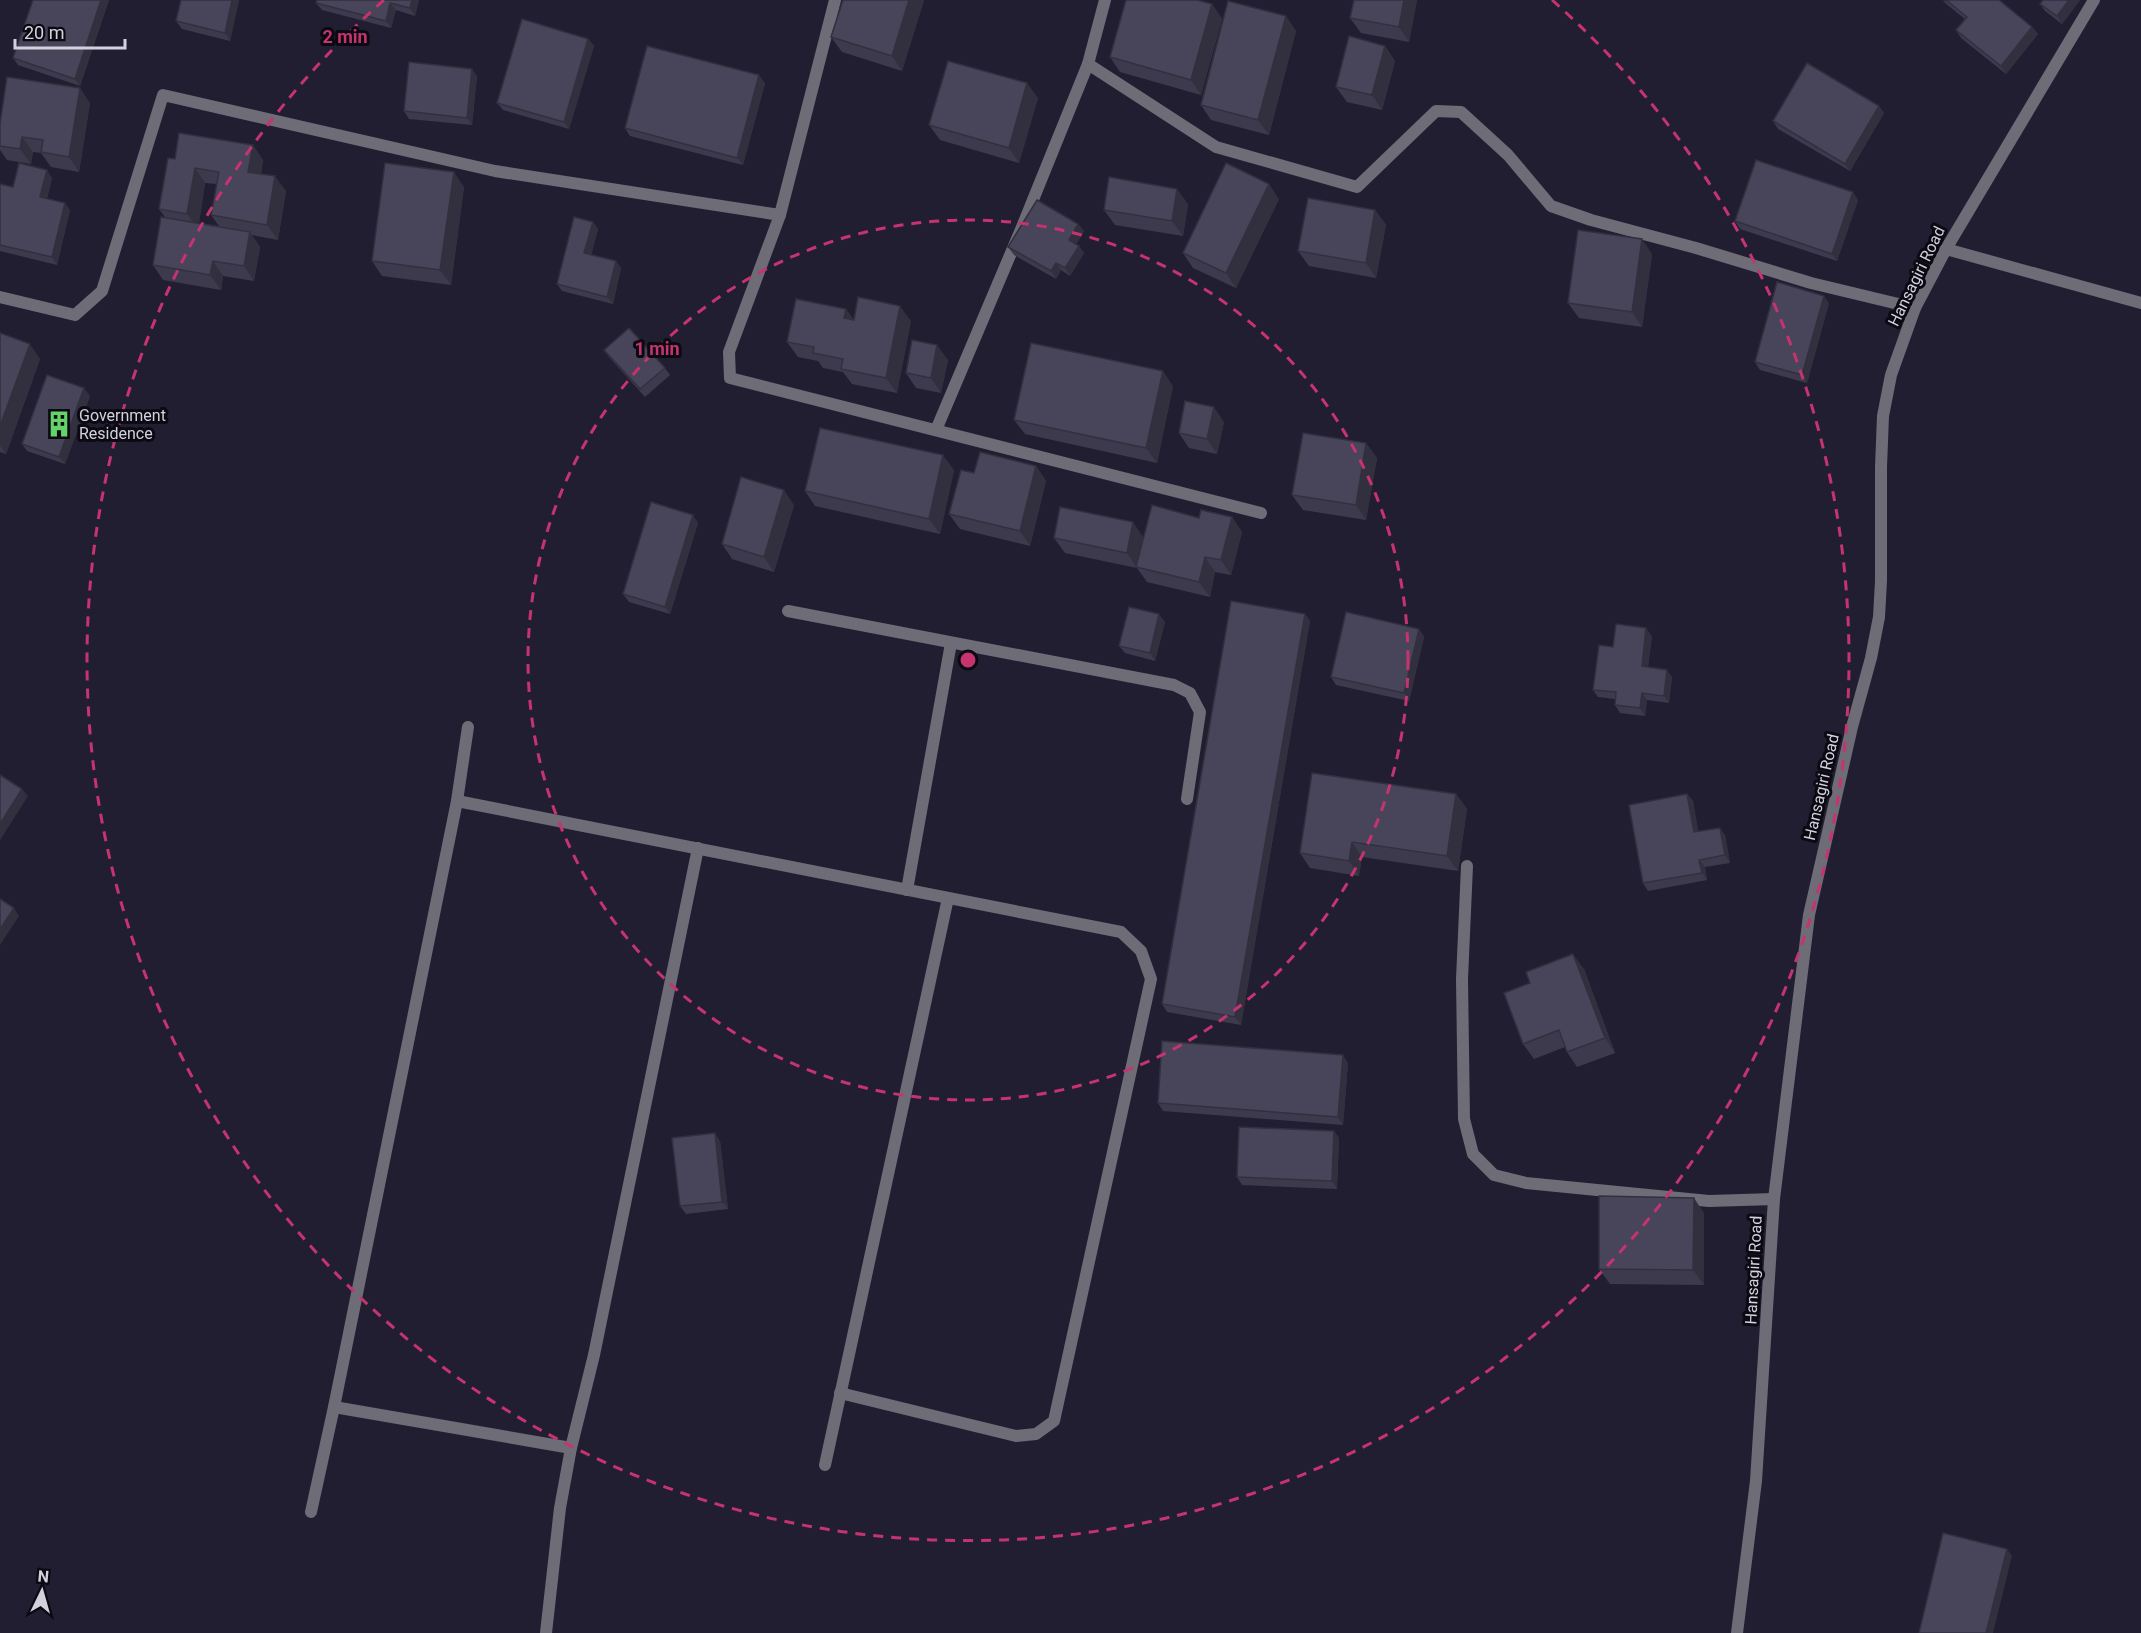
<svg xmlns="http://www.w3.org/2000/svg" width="2141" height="1633" viewBox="0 0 2141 1633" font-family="Roboto,sans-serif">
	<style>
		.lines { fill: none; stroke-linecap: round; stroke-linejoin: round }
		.service { stroke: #6e6c77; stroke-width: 12 }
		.minor { stroke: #6e6c77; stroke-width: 12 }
		.tertiary { stroke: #6e6c77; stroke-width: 12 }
		.wall { fill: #3e3a4d; fill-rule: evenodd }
		.shaded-wall { fill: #32303f }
		.building { fill: #48445a; stroke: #32303f; stroke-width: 1.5 }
		.ring { fill: none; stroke: #c5346f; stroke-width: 3; stroke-dasharray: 10 8 }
		.labels { text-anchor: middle; stroke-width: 6; stroke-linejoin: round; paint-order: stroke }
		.street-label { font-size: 16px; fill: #d4d1df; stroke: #0b0912 }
		.poi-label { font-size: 16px; fill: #d4d1df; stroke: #0b0912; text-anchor: start }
		.centre { fill: #c5346f; stroke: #0b0912; stroke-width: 3 }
		.ring-label { font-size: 18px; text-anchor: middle; font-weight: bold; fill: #c5346f; stroke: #0b0912; stroke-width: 6; stroke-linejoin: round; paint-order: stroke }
	</style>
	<rect width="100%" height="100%" fill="#221e32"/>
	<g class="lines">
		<g class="service">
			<path d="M788 611 1174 685 1190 693 1200 712 1187 799"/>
			<path d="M457 801 1121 932 1141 951 1151 979 1054 1421 1036 1434 1016 1436 840 1393"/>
			<path d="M907 890 951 643"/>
			<path d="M334 1407 571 1448"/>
			<path d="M825 1465 948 898"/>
			<path d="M311 1512 334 1407 457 801 468 727"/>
			<path d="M546 1633 560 1508 571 1448 594 1355 698 848"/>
		</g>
		<g class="minor">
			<path d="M835 0 780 215 729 352 730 378 1261 513"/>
			<path d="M1105 0 1088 64 1216 147 1357 187 1436 111 1461 112 1508 155 1551 206 1591 220 1696 248 1811 283 1915 308"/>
			<path d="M1946 249 2141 303"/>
			<path d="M0 297 75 315 102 291 163 95 495 171 780 215"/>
			<path d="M936 430 1022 227 1088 64"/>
			<path d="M1467 866 1462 979 1464 1119 1473 1154 1494 1175 1526 1183 1709 1201 1774 1199"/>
		</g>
		<path class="tertiary" d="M1737 1633 1756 1481 1774 1199 1809 915 1852 727 1871 658 1879 617 1881 581V467L1883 416 1891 375 1915 308 1946 249 2094 0"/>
	</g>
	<g class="wall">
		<path d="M33 0H109L80 86 18 65 13 58Z"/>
		<path d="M181 0H239L230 41 182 29 176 21Z"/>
		<path d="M419 0 415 16 396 10 391 28 322 10 316 3Z"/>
		<path d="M843 0H924L902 71 842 52 831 37Z"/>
		<path d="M1354 0H1417L1409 42 1361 33 1350 18Z"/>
		<path d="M1943 0 2032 27 2038 34 2006 74 1961 38 1956 30 1965 19 1945 3Z"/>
		<path d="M2080 0 2062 24 2045 11 2040 4Z"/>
		<path d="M1212 4 1222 19 1201 95 1120 72 1110 57Z"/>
		<path d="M1286 16 1296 31 1269 135 1211 120 1201 105Z"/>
		<path d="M588 39 594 46 569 129 503 110 497 103Z"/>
		<path d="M1385 46 1395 61 1382 110 1347 102 1336 87Z"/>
		<path d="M477 76 472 125 409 119 404 111Z"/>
		<path d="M765 83 743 165 630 136 625 128Z"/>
		<path d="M1038 98 1019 163 940 140 929 125Z"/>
		<path d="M90 103 79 172 51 167 41 153 33 152 31 164 7 160 0 150V124Z"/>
		<path d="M1879 106 1884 113 1850 171 1778 129 1773 121Z"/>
		<path d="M253 145 263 160 261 174 286 191 278 240 252 235 260 247 254 281 223 276 221 290 163 280 153 265 165 217 159 209 175 159ZM205 183 217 184 211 215 219 226 199 223Z"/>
		<path d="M52 178 47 199 70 210 57 265 0 251V184L13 187Z"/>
		<path d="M464 187 451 285 382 276 372 261Z"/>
		<path d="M1279 199 1236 288 1193 268 1183 253Z"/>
		<path d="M1858 200 1837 261 1740 229 1735 221Z"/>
		<path d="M1188 204 1183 236 1115 225 1104 210Z"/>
		<path d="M1375 210 1386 225 1376 278 1309 266 1298 251Z"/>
		<path d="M593 222 598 229 591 255 621 268 613 304 562 291 557 284Z"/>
		<path d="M1078 224 1084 231 1076 244 1084 253 1070 276 1061 270 1056 279 1014 255 1008 247Z"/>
		<path d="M1652 254 1642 327 1579 318 1568 303Z"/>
		<path d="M1829 303 1807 383 1760 370 1755 362Z"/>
		<path d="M854 320 911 321 897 393 852 384 843 372 823 368 818 361 798 357 787 342Z"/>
		<path d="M0 333 40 359 6 454 0 452Z"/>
		<path d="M604 350 665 368 670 375 645 397 609 357Z"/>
		<path d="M948 360 941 393 916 388 906 373Z"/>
		<path d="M1173 386 1157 463 1025 434 1014 420Z"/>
		<path d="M90 396 65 464 27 451 22 444Z"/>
		<path d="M1224 422 1217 454 1189 448 1179 433Z"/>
		<path d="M1366 443 1377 458 1366 520 1303 510 1292 495Z"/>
		<path d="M1036 466 1046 481 1030 546 960 529 949 514 974 473Z"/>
		<path d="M954 470 940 534 815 506 805 491Z"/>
		<path d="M794 505 774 572 732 559 722 544Z"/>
		<path d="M1232 517 1242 532 1231 575 1215 572 1210 597 1147 582 1137 568 1065 553 1054 538 1143 537 1199 518Z"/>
		<path d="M698 523 670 614 629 602 623 594Z"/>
		<path d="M1305 614 1310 621 1241 1025 1167 1012 1162 1004Z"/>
		<path d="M1165 622 1155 661 1125 653 1119 646Z"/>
		<path d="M1419 629 1424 637 1409 701 1336 685 1331 677Z"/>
		<path d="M1652 636 1648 667 1672 677 1669 703 1647 700 1645 716 1620 713 1615 705V699L1598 697 1593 690 1613 647Z"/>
		<path d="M1456 794 1467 809 1458 871 1362 857 1359 876 1310 868 1300 853Z"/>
		<path d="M1687 794 1693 801 1698 832 1725 835 1730 863 1705 867 1707 880 1648 891 1643 883Z"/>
		<path d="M1584 969 1615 1053 1577 1067 1567 1052 1565 1047 1534 1059 1523 1044Z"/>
		<path d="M1348 1063 1343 1125 1163 1111 1158 1103Z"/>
		<path d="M1334 1131 1339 1138 1337 1189 1242 1185 1237 1177Z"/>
		<path d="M720 1141 728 1209 686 1214 680 1206Z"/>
		<path d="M1704 1213V1285L1610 1284 1599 1269Z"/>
	</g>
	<g class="shaded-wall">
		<path d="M101 0H109L80 86 75 79Z"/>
		<path d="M232 0H239L230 41 225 33Z"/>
		<path d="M412 0H419L415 16 410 8Z"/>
		<path d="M909 0H924L902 71 892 56Z"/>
		<path d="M1404 0H1417L1409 42 1399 27Z"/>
		<path d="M2069 0H2080L2062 24 2057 16Z"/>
		<path d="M390 3 396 10 391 28 386 21Z"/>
		<path d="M1212 4 1222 19 1201 95 1191 80Z"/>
		<path d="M1286 16 1296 31 1269 135 1258 120Z"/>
		<path d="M2032 27 2038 34 2006 74 2001 66Z"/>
		<path d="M588 39 594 46 569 129 564 122Z"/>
		<path d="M1385 46 1395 61 1382 110 1372 95Z"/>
		<path d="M472 69 477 76 472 125 467 118Z"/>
		<path d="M759 75 765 83 743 165 737 158Z"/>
		<path d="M1027 83 1038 98 1019 163 1009 148Z"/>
		<path d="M80 88 90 103 79 172 69 157Z"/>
		<path d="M1879 106 1884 113 1850 171 1845 164Z"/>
		<path d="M22 137 33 152 31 164 20 149Z"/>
		<path d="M253 145 263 160 259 187 248 172Z"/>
		<path d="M195 168 205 183 198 229 187 214Z"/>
		<path d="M47 170 52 178 45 205 40 197Z"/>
		<path d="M454 172 464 187 451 285 440 270Z"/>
		<path d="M275 176 286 191 278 240 267 225Z"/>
		<path d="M1269 184 1279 199 1236 288 1226 273Z"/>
		<path d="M1177 189 1188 204 1183 236 1172 221Z"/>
		<path d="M1853 192 1858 200 1837 261 1832 254Z"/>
		<path d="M65 203 70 210 57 265 52 257Z"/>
		<path d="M1375 210 1386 225 1376 278 1366 263Z"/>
		<path d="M593 222 598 229 590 261 584 253Z"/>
		<path d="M1078 224 1084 231 1074 248 1069 240Z"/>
		<path d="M250 232 260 247 254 281 244 266Z"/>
		<path d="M1642 239 1652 254 1642 327 1632 312Z"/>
		<path d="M1079 246 1084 253 1070 276 1065 268Z"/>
		<path d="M213 261 223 276 221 290 210 275Z"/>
		<path d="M616 261 621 268 613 304 607 297Z"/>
		<path d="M1056 263 1061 270 1056 279 1051 271Z"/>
		<path d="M1824 296 1829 303 1807 383 1802 375Z"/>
		<path d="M900 306 911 321 897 393 886 378Z"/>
		<path d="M846 309 857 324 844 318Z"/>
		<path d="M30 344 40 359 6 454 0 446V426Z"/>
		<path d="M937 345 948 360 941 393 931 378Z"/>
		<path d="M1163 371 1173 386 1157 463 1146 448Z"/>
		<path d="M84 388 90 396 65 464 59 457Z"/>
		<path d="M1214 407 1224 422 1217 454 1207 439Z"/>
		<path d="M1366 443 1377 458 1366 520 1356 505Z"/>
		<path d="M943 455 954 470 940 534 929 519Z"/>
		<path d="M1036 466 1046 481 1030 546 1020 531Z"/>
		<path d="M784 490 794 505 774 572 764 557Z"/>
		<path d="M693 515 698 523 670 614 665 607Z"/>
		<path d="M1232 517 1242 532 1231 575 1221 560Z"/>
		<path d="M1133 522 1143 537 1137 568 1127 553Z"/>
		<path d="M1205 557 1215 572 1210 597 1199 582Z"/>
		<path d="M1159 614 1165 622 1155 661 1150 653Z"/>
		<path d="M1305 614 1310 621 1241 1025 1235 1017Z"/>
		<path d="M1646 628 1652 636 1647 674 1642 666Z"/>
		<path d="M1419 629 1424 637 1409 701 1404 693Z"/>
		<path d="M1667 670 1672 677 1669 703 1664 696Z"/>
		<path d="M1642 693 1647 700 1645 716 1640 708Z"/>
		<path d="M22 789 28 796 0 840V824Z"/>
		<path d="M1456 794 1467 809 1458 871 1447 856Z"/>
		<path d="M1687 794 1693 801 1700 840 1694 832Z"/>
		<path d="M1720 828 1725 835 1730 863 1725 855Z"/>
		<path d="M1352 842 1362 857 1359 876 1349 861Z"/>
		<path d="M1699 860 1705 867 1707 880 1702 873Z"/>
		<path d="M14 908 19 916 0 945V929Z"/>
		<path d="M1573 954 1584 969 1615 1053 1605 1038Z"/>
		<path d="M1343 1055 1348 1063 1343 1125 1338 1117Z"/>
		<path d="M1334 1131 1339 1138 1337 1189 1332 1181Z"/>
		<path d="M715 1133 720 1141 728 1209 722 1202Z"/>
		<path d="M1694 1198 1704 1213V1285L1693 1270Z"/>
		<path d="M2007 1549 2012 1556 1993 1633H1986Z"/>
	</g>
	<g class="building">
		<path d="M33 0H101L75 79 13 58Z"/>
		<path d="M181 0H232L225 33 176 21Z"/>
		<path d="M317 0H412L410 8 390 3 386 21 316 3Z"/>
		<path d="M843 0H909L892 56 831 37Z"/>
		<path d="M1126 0H1197L1212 4 1191 80 1110 57Z"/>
		<path d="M1354 0H1404L1399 27 1350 18Z"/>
		<path d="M1946 0H1999L2032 27 2001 66 1956 30 1967 17Z"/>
		<path d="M2043 0H2069L2057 16 2040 4Z"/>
		<path d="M1228 1 1286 16 1258 120 1201 105Z"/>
		<path d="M522 19 588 39 564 122 497 103Z"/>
		<path d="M1349 36 1385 46 1372 95 1336 87Z"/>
		<path d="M647 46 759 75 737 158 625 128Z"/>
		<path d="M948 61 1027 83 1009 148 929 125Z"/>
		<path d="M409 62 472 69 467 118 404 111Z"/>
		<path d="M1807 63 1879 106 1845 164 1773 121Z"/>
		<path d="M7 77 80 88 69 157 41 152 43 140 22 137 20 149 0 146V124Z"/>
		<path d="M179 133 253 145 248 172 275 176 267 225 211 215 219 172 195 168 187 214 159 209 168 158 175 159Z"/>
		<path d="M1756 160 1853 192 1832 254 1735 221Z"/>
		<path d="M19 163 47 170 40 197 65 203 52 257 0 245V184L13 187Z"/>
		<path d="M385 163 454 172 440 270 372 261Z"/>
		<path d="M1226 163 1269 184 1226 273 1183 253Z"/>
		<path d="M1109 177 1177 189 1172 221 1104 210Z"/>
		<path d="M1308 198 1375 210 1366 263 1298 251Z"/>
		<path d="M1037 200 1078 224 1069 240 1079 246 1065 268 1056 263 1051 271 1008 247Z"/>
		<path d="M161 217 250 232 244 266 213 261 210 275 153 265Z"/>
		<path d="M574 217 593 222 584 253 616 261 607 297 557 284Z"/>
		<path d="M1578 230 1642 239 1632 312 1568 303Z"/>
		<path d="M1777 282 1824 296 1802 375 1755 362Z"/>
		<path d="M858 297 900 306 886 378 841 369 843 359 813 353 814 347 787 342 796 299 846 309 844 318 854 320Z"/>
		<path d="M629 328 665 368 640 389 604 350Z"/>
		<path d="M0 333 30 344 0 426Z"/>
		<path d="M912 340 937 345 931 378 906 373Z"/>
		<path d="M1031 343 1163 371 1146 448 1014 420Z"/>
		<path d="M47 375 84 388 59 457 22 444Z"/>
		<path d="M1185 401 1214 407 1207 439 1179 433Z"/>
		<path d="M820 428 943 455 929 519 805 491Z"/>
		<path d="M1303 433 1366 443 1356 505 1292 495Z"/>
		<path d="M980 452 1036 466 1020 531 949 514 961 470 974 473Z"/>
		<path d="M741 477 784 490 764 557 722 544Z"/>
		<path d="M651 502 693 515 665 607 623 594Z"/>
		<path d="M1152 505 1199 518 1201 510 1232 517 1221 560 1205 557 1199 582 1136 567Z"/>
		<path d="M1060 507 1133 522 1127 553 1054 538Z"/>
		<path d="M1231 601 1305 614 1235 1017 1162 1004Z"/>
		<path d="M1129 607 1159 614 1150 653 1119 646Z"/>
		<path d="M1346 612 1419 629 1404 693 1331 677Z"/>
		<path d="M1616 624 1646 628 1642 666 1667 670 1664 696 1642 693 1640 708 1615 705 1616 692 1593 690 1599 645 1613 647Z"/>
		<path d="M1312 773 1456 794 1447 856 1352 842 1349 861 1300 853Z"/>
		<path d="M0 775 22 789 0 824Z"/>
		<path d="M1687 794 1694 832 1720 828 1725 855 1699 860 1702 873 1643 883 1629 805Z"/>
		<path d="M0 899 14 908 0 929Z"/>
		<path d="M1573 954 1605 1038 1567 1052 1559 1030 1523 1044 1504 993 1530 983 1526 972Z"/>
		<path d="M1162 1041 1343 1055 1338 1117 1158 1103Z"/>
		<path d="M1239 1127 1334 1131 1332 1181 1237 1177Z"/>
		<path d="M715 1133 722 1202 680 1206 672 1138Z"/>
		<path d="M1599 1196 1694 1198 1693 1270 1599 1269Z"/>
		<path d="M1943 1533 2007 1549 1986 1633H1919Z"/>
	</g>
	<g class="ring">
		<circle cx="968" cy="660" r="440"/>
		<path d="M1552 0A881 881 0 1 1 384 0"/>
	</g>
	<defs>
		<g id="building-bare" transform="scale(2.07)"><path d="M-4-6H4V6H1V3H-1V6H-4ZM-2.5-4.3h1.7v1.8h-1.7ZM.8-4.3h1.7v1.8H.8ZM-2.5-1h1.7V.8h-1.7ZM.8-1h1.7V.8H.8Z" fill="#64d468" stroke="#0b0912" stroke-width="2.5" paint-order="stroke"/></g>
	</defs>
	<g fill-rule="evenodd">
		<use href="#building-bare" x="59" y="424"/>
	</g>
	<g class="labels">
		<g class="street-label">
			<text transform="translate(1916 276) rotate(-64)" y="6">Hansagiri Road</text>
			<text transform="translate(1821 787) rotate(-77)" y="6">Hansagiri Road</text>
			<text transform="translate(1753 1270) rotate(-87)" y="6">Hansagiri Road</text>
		</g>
		<g class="poi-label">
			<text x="79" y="421">Government<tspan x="79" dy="18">Residence</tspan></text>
		</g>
	</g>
	<circle cx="968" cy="660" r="9" class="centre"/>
	<g class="ring-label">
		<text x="345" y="43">2 min</text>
		<text x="657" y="355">1 min</text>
	</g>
	<g transform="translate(42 1591) rotate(5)" stroke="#0b0912" stroke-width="4.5" paint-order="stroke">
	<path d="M0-4.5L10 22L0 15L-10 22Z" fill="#d4d1df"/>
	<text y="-9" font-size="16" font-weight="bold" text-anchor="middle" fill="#d4d1df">N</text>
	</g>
	<path d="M15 39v9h110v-9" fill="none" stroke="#d4d1df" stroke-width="3"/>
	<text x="24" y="39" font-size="18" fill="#d4d1df" stroke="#0b0912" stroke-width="4.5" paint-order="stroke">20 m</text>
</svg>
